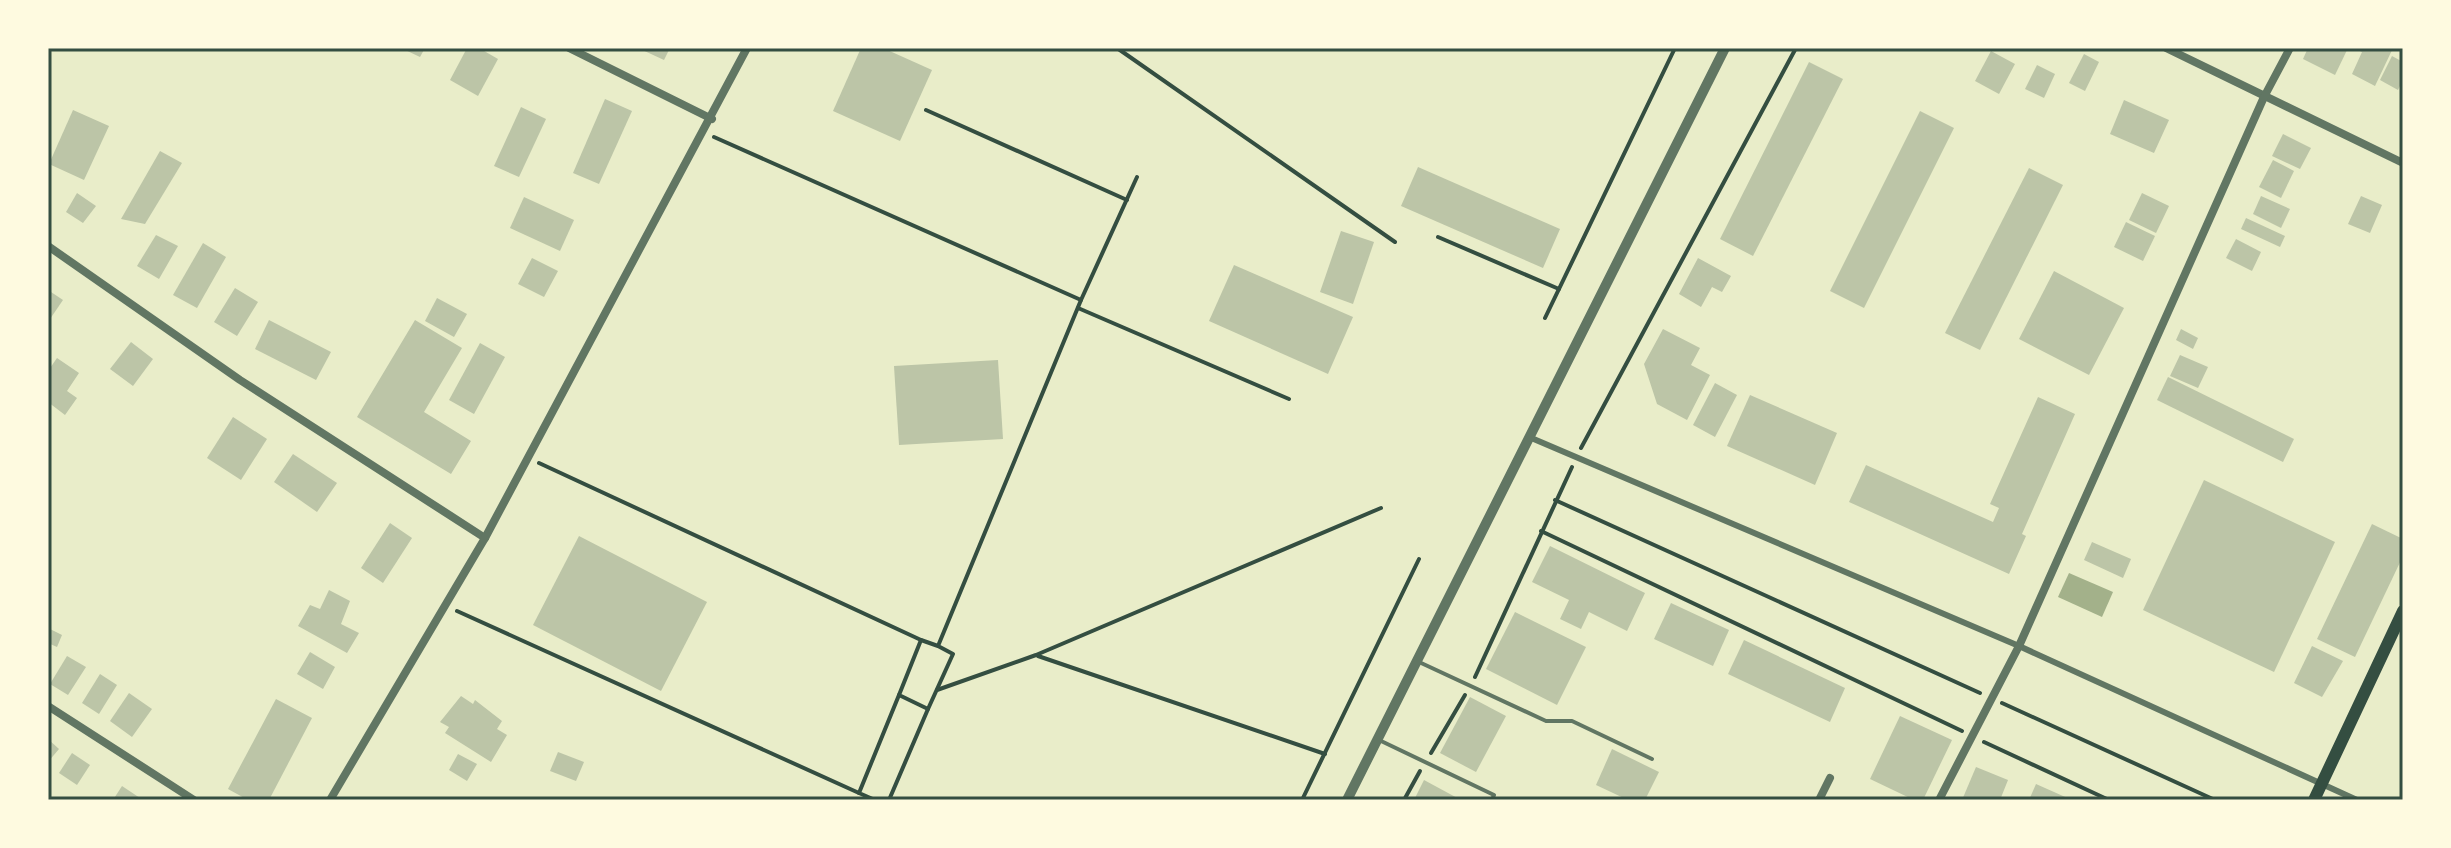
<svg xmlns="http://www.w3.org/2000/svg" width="2451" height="848" viewBox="0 0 2451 848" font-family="Roboto,sans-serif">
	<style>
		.water { fill: #a3b18a }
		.building { fill: #bcc5a7 }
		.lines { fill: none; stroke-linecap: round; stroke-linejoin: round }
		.path { stroke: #344e41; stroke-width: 4 }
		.service { stroke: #617663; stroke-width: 4 }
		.pedestrian { stroke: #617663; stroke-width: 6 }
		.minor { stroke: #617663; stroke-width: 8 }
		.tertiary { stroke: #617663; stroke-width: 10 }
		.secondary { stroke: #344e41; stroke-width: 12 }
		.neatline { fill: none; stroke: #344e41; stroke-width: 3 }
	</style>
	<rect width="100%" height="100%" fill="#e9edc9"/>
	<path class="water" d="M2069 573 2113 592 2102 617 2058 597Z"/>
	<g class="building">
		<path d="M401 48H425L420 57Z"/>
		<path d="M467 48H479L498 59 478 96 450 80Z"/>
		<path d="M638 48H670L664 60Z"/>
		<path d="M861 48H883L932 70 900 141 833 111Z"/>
		<path d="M2308 48H2348L2335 75 2303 59Z"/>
		<path d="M2353 48H2393L2375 86 2352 74 2362 52Z"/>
		<path d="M1991 51 2015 64 1999 94 1975 81Z"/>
		<path d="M2084 54 2099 62 2085 91 2069 83Z"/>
		<path d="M2392 56 2403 62V80L2398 90 2380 80Z"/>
		<path d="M1809 62 1843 79 1753 256 1720 239Z"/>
		<path d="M2037 65 2055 74 2044 98 2025 89Z"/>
		<path d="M605 99 632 111 599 184 573 173Z"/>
		<path d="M2124 100 2169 120 2154 153 2110 134Z"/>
		<path d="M521 107 546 119 519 177 494 166Z"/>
		<path d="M73 110 109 126 84 180 49 164Z"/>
		<path d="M1920 111 1954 128 1864 308 1830 291Z"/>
		<path d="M2283 134 2311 148 2300 169 2272 156Z"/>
		<path d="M160 151 182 163 145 224 121 219Z"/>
		<path d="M2273 160 2294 171 2281 198 2259 187Z"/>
		<path d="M1418 167 1560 229 1543 268 1401 206Z"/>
		<path d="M2029 168 2063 185 1980 350 1945 333Z"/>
		<path d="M77 193 96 206 83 223 66 212Z"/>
		<path d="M2142 193 2169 206 2156 233 2129 220Z"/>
		<path d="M2261 196 2290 209 2281 228 2253 214Z"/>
		<path d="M2361 196 2382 205 2370 233 2348 224Z"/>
		<path d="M524 197 574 220 560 251 510 228Z"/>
		<path d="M2246 218 2285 236 2280 247 2241 229Z"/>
		<path d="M2126 222 2155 236 2143 261 2114 247Z"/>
		<path d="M1341 231 1374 242 1353 304 1320 292Z"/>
		<path d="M156 235 178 246 159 279 137 266Z"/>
		<path d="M2236 239 2261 252 2252 271 2226 258Z"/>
		<path d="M203 243 226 257 197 308 173 295Z"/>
		<path d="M532 258 558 271 544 297 518 284Z"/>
		<path d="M1698 258 1731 276 1722 292 1712 287 1701 307 1679 294Z"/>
		<path d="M1234 265 1353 317 1328 374 1209 321Z"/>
		<path d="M2054 271 2124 308 2089 375 2019 339Z"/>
		<path d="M235 288 258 302 237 336 214 322Z"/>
		<path d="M48 290 63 300 48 322Z"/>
		<path d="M437 298 467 314 454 337 425 321Z"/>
		<path d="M269 320 331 352 316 380 255 349Z"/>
		<path d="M415 320 462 348 424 412 471 441 451 474 357 417Z"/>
		<path d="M1663 329 1700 348 1691 365 1710 375 1687 420 1657 404 1644 364Z"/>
		<path d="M2181 329 2198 338 2193 349 2176 340Z"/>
		<path d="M131 342 153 359 133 386 110 369Z"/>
		<path d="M480 343 505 357 474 414 449 400Z"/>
		<path d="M2180 355 2208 367 2198 388 2170 376Z"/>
		<path d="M57 358 79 373 67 391 77 398 65 415 48 402V371Z"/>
		<path d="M998 360 1003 439 899 445 894 366Z"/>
		<path d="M2168 377 2294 439 2283 462 2157 400Z"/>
		<path d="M1715 383 1737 395 1715 437 1693 425Z"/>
		<path d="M1750 395 1837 433 1815 485 1727 446Z"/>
		<path d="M2038 397 2075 414 2022 534 2026 536 2009 574 1849 502 1866 465 1993 522 1999 508 1990 504Z"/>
		<path d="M233 417 267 439 241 480 207 458Z"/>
		<path d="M293 454 337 483 317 512 274 482Z"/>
		<path d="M2204 480 2335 542 2274 672 2143 610Z"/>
		<path d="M390 523 412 538 383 583 361 568Z"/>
		<path d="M2372 524 2403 539V556L2355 657 2317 639Z"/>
		<path d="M579 536 707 602 661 691 533 625Z"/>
		<path d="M2092 542 2131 559 2123 578 2084 560Z"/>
		<path d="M1550 546 1645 593 1627 631 1589 612 1581 629 1560 619 1569 600 1532 582Z"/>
		<path d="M329 590 350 601 341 624 359 633 347 653 298 626 310 605 320 609Z"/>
		<path d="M1671 603 1729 630 1713 666 1654 639Z"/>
		<path d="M1515 612 1586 647 1557 705 1486 669Z"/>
		<path d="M48 628 62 635 57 647 48 643Z"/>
		<path d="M1744 640 1845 688 1830 722 1728 674Z"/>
		<path d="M2312 646 2343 661 2322 697 2294 683Z"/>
		<path d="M310 652 335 667 323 689 297 674Z"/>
		<path d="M67 656 86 667 68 695 50 684Z"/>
		<path d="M100 674 117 685 99 714 82 703Z"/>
		<path d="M129 693 152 709 132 737 110 721Z"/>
		<path d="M461 696 473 704 475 700 502 721 497 729 507 735 491 762 445 733 449 727 440 722Z"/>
		<path d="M1470 697 1506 716 1476 772 1440 753Z"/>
		<path d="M276 699 312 718 269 800H248L228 789Z"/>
		<path d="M1900 716 1952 740 1923 800H1914L1870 779Z"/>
		<path d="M48 739 59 749 48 762Z"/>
		<path d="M1612 749 1659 772 1645 800H1628L1596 785Z"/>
		<path d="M558 752 584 762 576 781 550 771Z"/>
		<path d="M72 753 90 765 77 785 59 773Z"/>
		<path d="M458 754 477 764 467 781 449 770Z"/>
		<path d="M1976 767 2008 780 2000 800H1962Z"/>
		<path d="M1424 780 1461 800H1414Z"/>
		<path d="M2036 784 2072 800H2029Z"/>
		<path d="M122 786 143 800H113Z"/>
	</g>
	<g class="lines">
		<g class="path">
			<path d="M1117 48 1395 242"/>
			<path d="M926 110 1127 200"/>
			<path d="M714 137 1081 300"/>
			<path d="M1438 237 1559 289"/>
			<path d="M1078 308 1289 399"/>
			<path d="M1545 318 1675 48"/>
			<path d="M1581 448 1796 48"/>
			<path d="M539 463 921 640"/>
			<path d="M1555 500 1980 693"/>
			<path d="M1541 531 1962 731"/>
			<path d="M457 611 859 793"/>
			<path d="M938 646 953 654 928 709 899 695 921 640 938 646 1081 300 1137 177"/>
			<path d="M1038 656 1325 754"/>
			<path d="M1475 677 1572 467"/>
			<path d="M937 690 1036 655 1381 508"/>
			<path d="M2002 703 2215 800"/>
			<path d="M1984 742 2109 800"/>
			<path d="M1431 753 1465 695"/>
			<path d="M875 800 859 793 899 695"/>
			<path d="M889 800 928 709"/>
			<path d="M1302 800 1419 559"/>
			<path d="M1404 800 1420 771"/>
		</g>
		<g class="service">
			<path d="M1419 662 1546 721H1572L1652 759"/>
			<path d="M1379 740 1494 795 1492 800"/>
		</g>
		<path class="pedestrian" d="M1529 437 2019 646 2357 800"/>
		<g class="minor">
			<path d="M569 48 712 119"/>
			<path d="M2166 48 2403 163"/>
			<path d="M48 246 240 380 485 538"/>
			<path d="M48 706 194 800"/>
			<path d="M330 800 485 538 747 48"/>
			<path d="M1819 800 1830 778"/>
			<path d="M1939 800 2019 646 2264 97 2290 48"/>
		</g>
		<path class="tertiary" d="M1347 800 1725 48"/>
		<path class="secondary" d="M2314 800 2403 611"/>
	</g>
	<rect width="2451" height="848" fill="none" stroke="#fefae0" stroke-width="100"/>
	<rect x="50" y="50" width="2351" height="748" class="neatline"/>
</svg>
